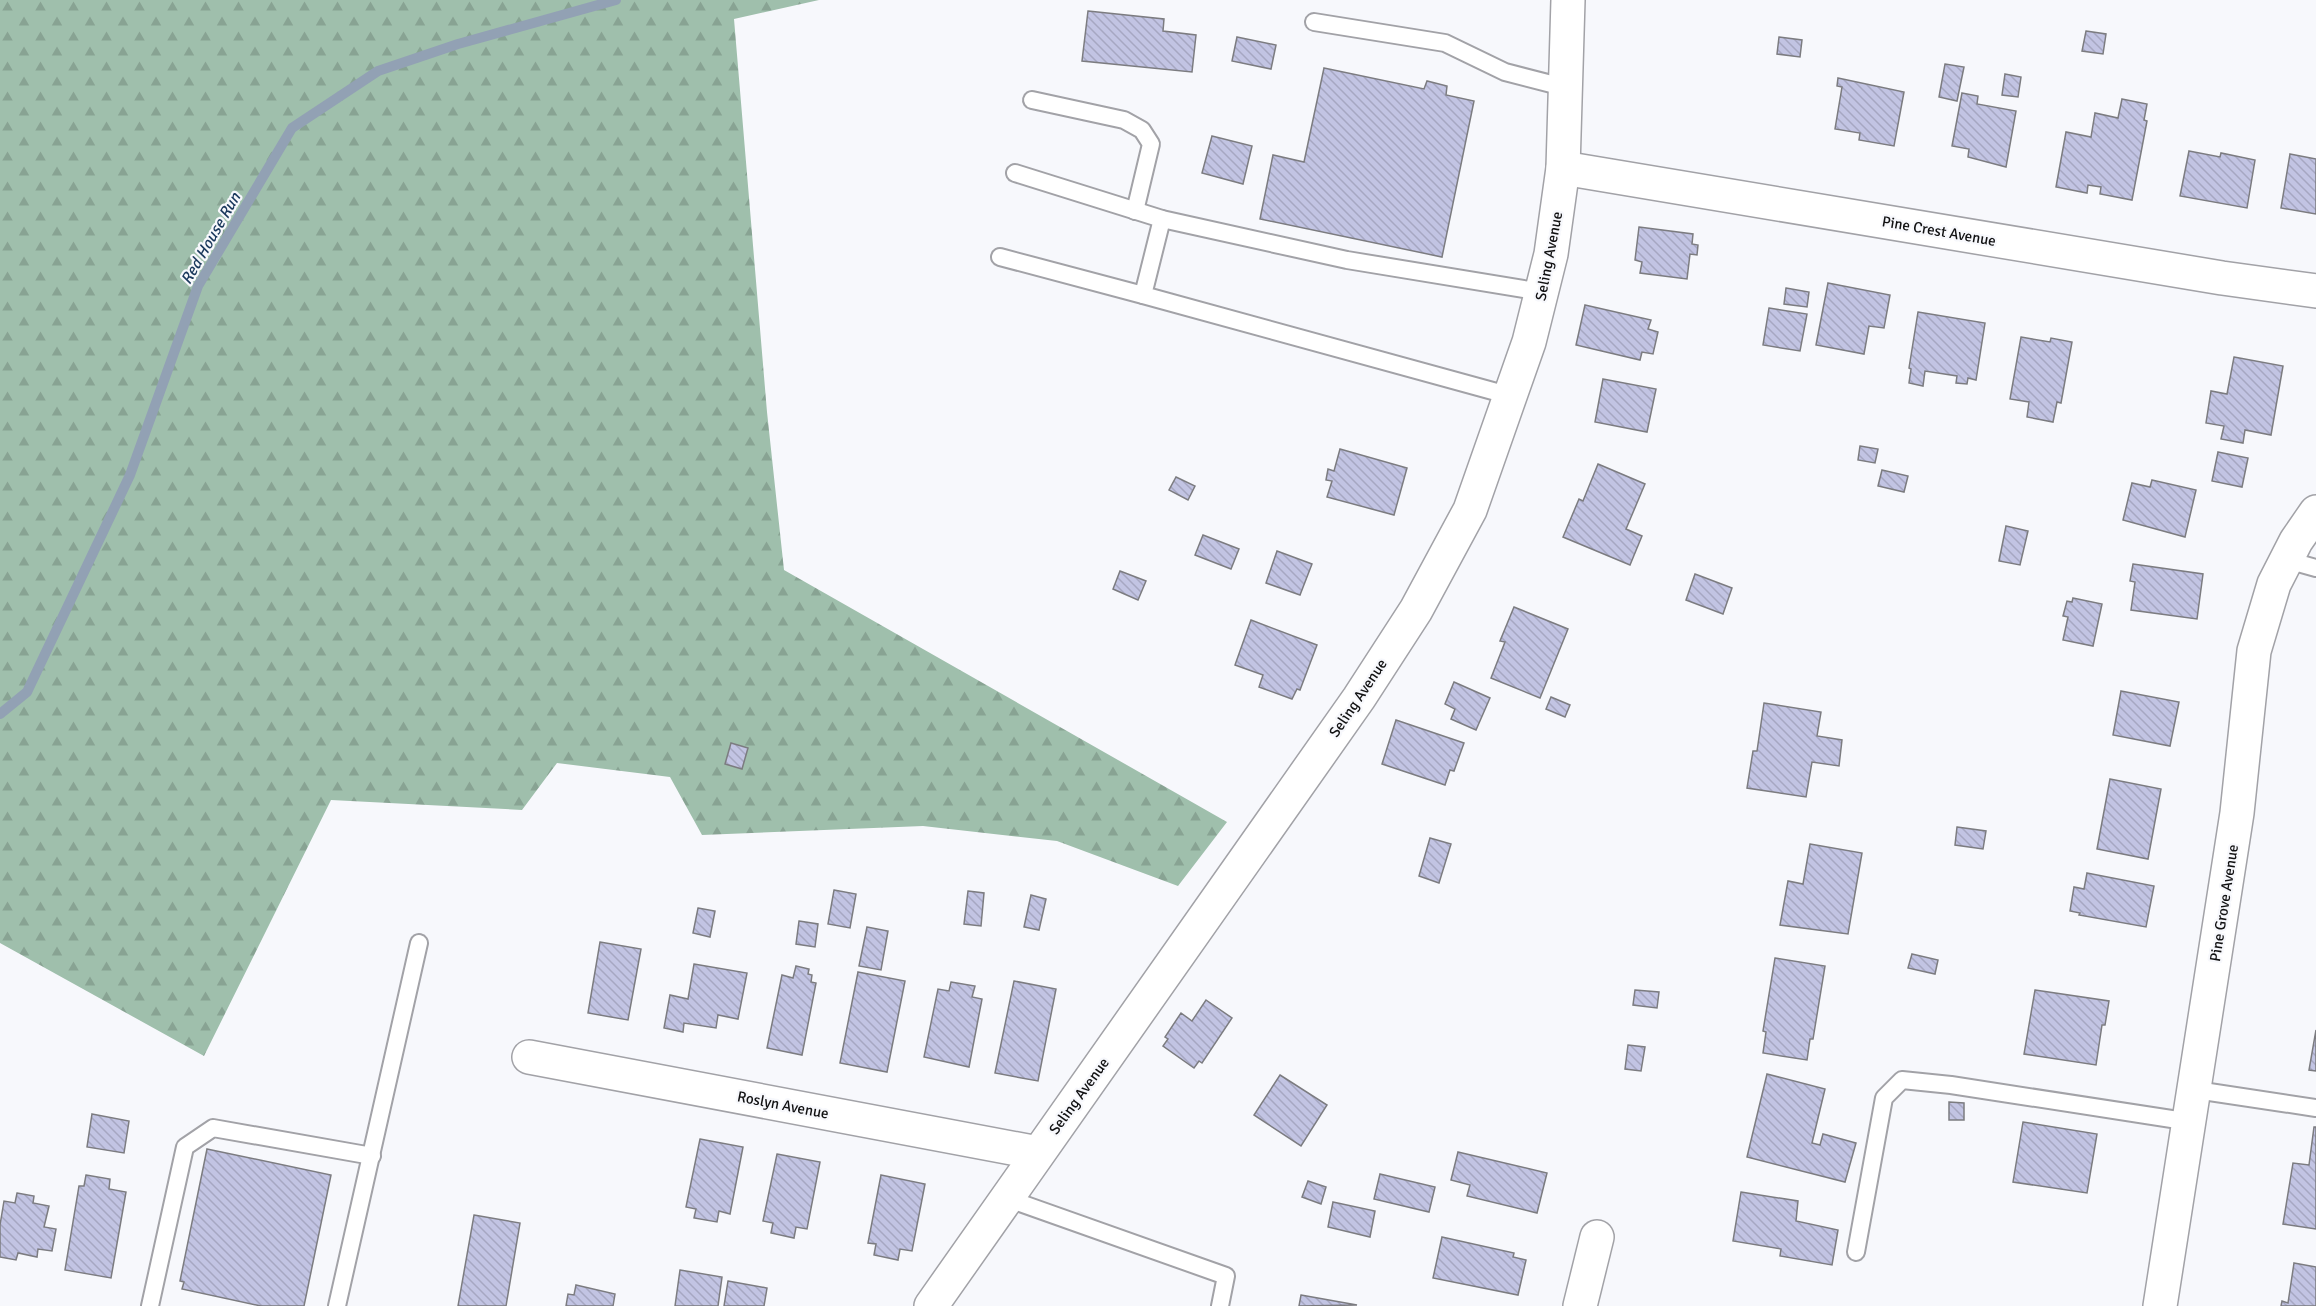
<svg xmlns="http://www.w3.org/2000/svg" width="2316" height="1306" viewBox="0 0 2316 1306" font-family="Signika,sans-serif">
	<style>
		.forest { fill: url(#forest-firs) }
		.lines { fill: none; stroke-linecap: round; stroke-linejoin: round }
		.stream { stroke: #92a1b4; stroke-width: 10 }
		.building { fill: url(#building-back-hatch); stroke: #7c7c80; stroke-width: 1.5 }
		.lane-casing { stroke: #a2a2a7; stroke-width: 20 }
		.street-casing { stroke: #a2a2a7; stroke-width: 36 }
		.lane { stroke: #fff; stroke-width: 16 }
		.street { stroke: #fff; stroke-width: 33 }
		.labels { text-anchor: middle; stroke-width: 4.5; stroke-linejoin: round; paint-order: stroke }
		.street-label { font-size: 15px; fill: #111112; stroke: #f7f8fc }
		.water-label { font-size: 16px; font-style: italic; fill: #19375b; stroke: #f7f8fc }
	</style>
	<defs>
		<pattern id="forest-firs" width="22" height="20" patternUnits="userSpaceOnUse" patternTransform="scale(1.5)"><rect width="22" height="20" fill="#9fbfac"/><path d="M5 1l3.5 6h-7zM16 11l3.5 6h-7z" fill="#88a393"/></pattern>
		<pattern id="building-back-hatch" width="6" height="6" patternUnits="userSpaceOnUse" patternTransform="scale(1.5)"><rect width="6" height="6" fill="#c2c4e3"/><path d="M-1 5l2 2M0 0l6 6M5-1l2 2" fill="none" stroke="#a6a7c2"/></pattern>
	</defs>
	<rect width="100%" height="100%" fill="#f7f8fc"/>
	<path class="forest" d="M0 0H819L734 19 767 412 784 570 1227 822 1178 886 1057 841 923 826 702 835 670 777 557 763 522 810 331 800 204 1056 0 943Z"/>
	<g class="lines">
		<path class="stream" d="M0 714 27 692 130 475 198 286 292 128 378 71 458 44 616 0"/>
	</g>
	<g class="building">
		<path d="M1088 11 1164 19 1163 31 1196 35 1192 72 1082 61Z"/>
		<path d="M2086 31 2106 34 2103 54 2082 51Z"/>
		<path d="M1237 37 1276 45 1271 69 1232 61Z"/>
		<path d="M1779 37 1802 40 1800 57 1777 54Z"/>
		<path d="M1945 64 1964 67 1957 101 1939 97Z"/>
		<path d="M1324 68 1424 89 1427 81 1447 86 1446 95 1474 101 1442 257 1260 219 1273 155 1304 162Z"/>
		<path d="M2005 74 2021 77 2018 97 2002 95Z"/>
		<path d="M1838 78 1904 92 1894 146 1859 140 1860 133 1835 129 1842 87 1837 86Z"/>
		<path d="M1962 93 1978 96 1977 104 2016 111 2006 167 1968 157 1969 149 1952 146Z"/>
		<path d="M2122 99 2147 104 2144 120 2147 121 2132 200 2100 194 2101 187 2088 185 2087 193 2056 187 2066 132 2091 137 2095 113 2118 118Z"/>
		<path d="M1212 136 1252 146 1243 184 1202 173Z"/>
		<path d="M2189 151 2220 157 2221 153 2255 160 2247 208 2180 196Z"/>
		<path d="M2290 154 2316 159V214L2281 208Z"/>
		<path d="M1639 227 1693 234 1692 244 1698 245 1697 255 1690 254 1687 279 1640 273 1642 262 1635 260Z"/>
		<path d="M1828 283 1890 295 1884 328 1869 326 1864 354 1816 345Z"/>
		<path d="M1786 288 1809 292 1807 307 1784 304Z"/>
		<path d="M1585 305 1651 320 1648 329 1658 332 1653 354 1642 352 1640 360 1576 345Z"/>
		<path d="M1769 308 1807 314 1800 351 1763 345Z"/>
		<path d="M1918 312 1985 323 1976 380 1968 378 1967 384 1956 383 1957 376 1925 371 1923 386 1909 383 1911 369 1909 368Z"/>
		<path d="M2021 337 2050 342 2051 338 2072 342 2061 403 2057 402 2053 422 2027 417 2029 402 2010 399Z"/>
		<path d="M2234 357 2283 366 2271 435 2245 430 2243 443 2221 439 2224 426 2206 423 2211 391 2227 394Z"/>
		<path d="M1603 379 1656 389 1647 432 1595 422Z"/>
		<path d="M1860 446 1878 449 1875 463 1858 460Z"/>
		<path d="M1340 449 1407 468 1394 515 1327 497 1332 481 1326 480 1328 469 1334 471Z"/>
		<path d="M2218 452 2248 458 2242 487 2212 481Z"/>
		<path d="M1598 464 1645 484 1626 529 1642 536 1630 565 1563 537 1579 499 1583 501Z"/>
		<path d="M1882 470 1908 476 1904 492 1878 486Z"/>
		<path d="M1176 477 1195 486 1188 500 1169 490Z"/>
		<path d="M2152 480 2196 490 2185 537 2123 520 2132 483 2150 487Z"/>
		<path d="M2006 526 2028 531 2020 565 1999 561Z"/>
		<path d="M1203 535 1239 549 1231 569 1195 555Z"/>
		<path d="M1277 551 1312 564 1300 595 1266 583Z"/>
		<path d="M2133 564 2203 574 2197 619 2131 610 2135 582 2130 581Z"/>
		<path d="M1120 571 1146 581 1138 600 1113 589Z"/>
		<path d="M1695 574 1732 588 1723 614 1686 600Z"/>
		<path d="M2073 598 2102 604 2093 646 2063 640 2068 617 2063 616 2067 601 2072 602Z"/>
		<path d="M1514 607 1568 629 1540 698 1491 678 1505 642 1500 641Z"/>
		<path d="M1251 620 1317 645 1300 690 1297 689 1292 699 1259 687 1263 675 1235 665Z"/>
		<path d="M1454 682 1490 698 1476 730 1451 719 1455 709 1445 704Z"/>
		<path d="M2121 691 2179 702 2170 746 2113 735Z"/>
		<path d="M1551 697 1570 705 1565 717 1546 709Z"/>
		<path d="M1764 703 1821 712 1817 736 1842 740 1839 766 1812 762 1806 797 1747 788 1753 751H1757Z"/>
		<path d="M1396 720 1464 743 1454 771 1450 770 1445 785 1382 764Z"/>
		<path d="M731 743 748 748 742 769 725 764Z"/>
		<path d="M2110 779 2161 789 2148 859 2097 849Z"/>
		<path d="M1957 827 1986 831 1983 849 1955 845Z"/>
		<path d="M1430 838 1451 844 1439 883 1419 876Z"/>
		<path d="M1810 844 1862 853 1848 934 1780 925 1788 881 1803 884Z"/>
		<path d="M2087 873 2154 886 2146 927 2079 915 2080 913 2070 911 2074 887 2084 889Z"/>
		<path d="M834 890 856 894 850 928 828 924Z"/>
		<path d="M968 891 984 893 981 926 964 924Z"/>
		<path d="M1031 895 1046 899 1039 930 1024 927Z"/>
		<path d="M698 908 715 911 710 937 693 933Z"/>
		<path d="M799 921 818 924 815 947 796 944Z"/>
		<path d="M867 927 888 931 881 970 859 966Z"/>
		<path d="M600 942 641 949 628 1020 588 1013Z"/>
		<path d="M1912 954 1938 960 1935 974 1908 968Z"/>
		<path d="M1775 958 1825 966 1813 1039H1810L1807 1060 1763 1053 1766 1032 1763 1031Z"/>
		<path d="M694 964 747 973 738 1019 718 1015 716 1028 684 1023 683 1032 664 1028 670 995 688 999Z"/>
		<path d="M796 966 809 969 808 974 812 975 811 982 816 983 802 1055 767 1048 782 975 793 978Z"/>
		<path d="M858 972 905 981 887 1072 840 1063Z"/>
		<path d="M1014 981 1056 989 1038 1081 995 1073Z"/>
		<path d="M951 982 975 986 972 997 982 999 969 1067 924 1057 938 989 949 991Z"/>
		<path d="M1635 990 1659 992 1657 1008 1633 1005Z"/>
		<path d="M2035 990 2109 1001 2105 1025H2102L2096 1065 2024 1054Z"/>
		<path d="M1206 1000 1232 1018 1202 1063 1199 1061 1194 1068 1163 1046 1168 1039 1165 1037 1181 1013 1192 1021Z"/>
		<path d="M2316 1030V1071L2309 1070Z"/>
		<path d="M1628 1045 1645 1047 1641 1071 1625 1069Z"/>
		<path d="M1767 1074 1825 1089 1812 1143 1820 1145 1823 1134 1856 1143 1845 1182 1747 1157Z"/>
		<path d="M1280 1075 1327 1105 1301 1146 1254 1115Z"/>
		<path d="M1949 1102 1964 1103V1120H1949Z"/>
		<path d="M92 1114 129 1121 124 1153 87 1147Z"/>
		<path d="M2023 1122 2097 1134 2087 1193 2013 1182Z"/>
		<path d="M2314 1127H2316V1229L2283 1224 2293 1163 2309 1165Z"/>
		<path d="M700 1139 743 1147 730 1214 719 1211 717 1222 694 1218 696 1209 686 1207Z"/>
		<path d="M207 1149 331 1175 304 1306H261L182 1289 184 1282 180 1281Z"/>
		<path d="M1458 1152 1547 1173 1537 1213 1467 1196 1470 1185 1451 1180Z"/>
		<path d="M777 1154 820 1162 807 1229 796 1227 794 1238 771 1233 773 1223 763 1221Z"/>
		<path d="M1380 1174 1435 1187 1429 1212 1374 1199Z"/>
		<path d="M86 1175 110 1179 109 1189 126 1192 111 1278 65 1270 79 1186H84Z"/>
		<path d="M881 1175 925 1184 912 1251 900 1249 898 1260 874 1255 876 1244 868 1243Z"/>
		<path d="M1308 1181 1326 1187 1321 1204 1302 1197Z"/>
		<path d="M1741 1192 1798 1201 1796 1221 1838 1230 1832 1265 1780 1256 1781 1249 1733 1241Z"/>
		<path d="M17 1193 34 1196 33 1203 49 1206 44 1227 56 1229 52 1251 38 1249 37 1257 18 1253 16 1260 0 1257V1225L4 1201 15 1203Z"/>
		<path d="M1333 1202 1375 1211 1370 1237 1328 1227Z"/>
		<path d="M474 1215 520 1223 506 1306H458Z"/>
		<path d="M1442 1237 1514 1253 1513 1257 1526 1260 1518 1295 1433 1278Z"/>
		<path d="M2294 1263 2316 1267V1306H2281L2282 1301 2288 1303Z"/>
		<path d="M680 1270 722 1277 718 1306H675Z"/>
		<path d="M728 1281 767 1288 764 1306H724Z"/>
		<path d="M576 1285 615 1294 613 1306H566L568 1294 574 1295Z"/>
		<path d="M1301 1295 1357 1305 1299 1306Z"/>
	</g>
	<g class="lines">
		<g class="lane-casing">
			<g id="lane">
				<path d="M1314 22 1445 43 1505 72 1567 88"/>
				<path d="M1032 100 1124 120 1142 130 1151 144 1135 211"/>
				<path d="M1015 173 1162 219 1347 260 1542 292"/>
				<path d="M1162 219 1143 295 1511 396"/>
				<path d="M1000 257 1143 295"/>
				<path d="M2287 560 2316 568"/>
				<path d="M2196 1090 2316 1108"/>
				<path d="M1006 1198 1226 1276 1220 1306"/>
				<path d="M1856 1252 1884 1098 1902 1080 1951 1085 2191 1122"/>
				<path d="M150 1306 185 1147 213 1128 372 1156"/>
				<path d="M337 1306 419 943"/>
			</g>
		</g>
		<g class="street-casing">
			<g id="street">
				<path d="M1563 168 2222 278 2316 291"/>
				<path d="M529 1057 1038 1153"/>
				<path d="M931 1306 1359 698 1416 610 1470 510 1529 342 1551 254 1563 168 1568 0"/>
				<path d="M1580 1306 1597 1237"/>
				<path d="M2160 1306 2237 813 2254 651 2274 584 2296 541 2316 512"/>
			</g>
		</g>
		<use href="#lane" class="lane"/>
		<use href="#street" class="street"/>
	</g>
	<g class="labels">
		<g class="street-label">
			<text transform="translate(1939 231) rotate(10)" y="5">Pine Crest Avenue</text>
			<text transform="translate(1549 256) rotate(-79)" y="5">Seling Avenue</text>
			<text transform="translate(1358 698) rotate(-56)" y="5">Seling Avenue</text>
			<text transform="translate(2224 903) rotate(-81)" y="5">Pine Grove Avenue</text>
			<text transform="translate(1079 1096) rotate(-54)" y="5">Seling Avenue</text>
			<text transform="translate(783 1105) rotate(11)" y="5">Roslyn Avenue</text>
		</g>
		<g class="water-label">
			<text transform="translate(210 238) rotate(-60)" y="6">Red House Run</text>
		</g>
	</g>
</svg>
